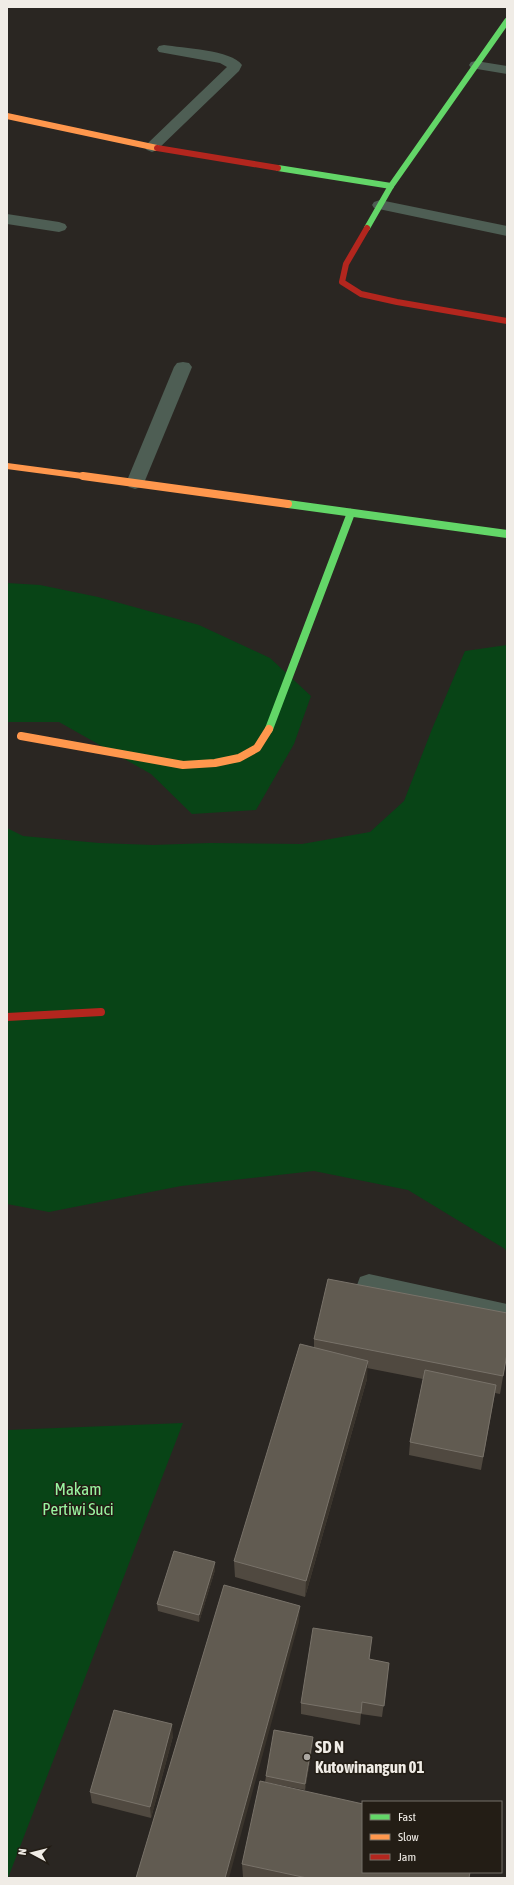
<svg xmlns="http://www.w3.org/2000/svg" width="514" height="1885" viewBox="0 0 514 1885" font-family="'Asap Condensed',sans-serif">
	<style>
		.green { fill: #084416 }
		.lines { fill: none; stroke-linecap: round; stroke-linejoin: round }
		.lane { fill: #4e5e54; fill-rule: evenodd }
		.street { fill: #4e5e54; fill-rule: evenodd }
		.fast-far1 { stroke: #63d668; stroke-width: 6 }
		.fast { stroke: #63d668; stroke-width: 8 }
		.slow-far1 { stroke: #ff974d; stroke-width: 6 }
		.slow { stroke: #ff974d; stroke-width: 8 }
		.jam-far1 { stroke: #b3261e; stroke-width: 6 }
		.jam { stroke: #b3261e; stroke-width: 8 }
		.wall { fill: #504940 }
		.shaded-wall { fill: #3a342c }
		.building { fill: #615b51; stroke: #787269 }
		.poi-dot { fill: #aba7a1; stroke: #231d15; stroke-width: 1.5 }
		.labels { text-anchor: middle; stroke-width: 3; stroke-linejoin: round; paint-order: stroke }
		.near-park-label { font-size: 17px; fill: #99f5a0; stroke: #231d15 }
		.near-poi-label { font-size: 17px; font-weight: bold; fill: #f0ece6; stroke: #231d15; text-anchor: start }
	</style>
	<rect width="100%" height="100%" fill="#2a2622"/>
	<g class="green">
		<path d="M7 583 40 585 98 597 199 625 270 658 311 696 294 744 256 810 192 814 151 774 59 722H7Z"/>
		<path d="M507 645V1253L505 1249 408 1190 314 1171 181 1186 49 1212 7 1204V828L23 836 99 843 153 845 210 843 302 844 370 832 404 801 432 729 465 651Z"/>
		<path d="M183 1423 8 1878H7V1430Z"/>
	</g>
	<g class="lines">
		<g class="lane">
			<path d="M183 362 189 363 192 367 144 483 141 487 135 489 129 487 126 483 174 367 177 363Z"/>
			<path d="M369 1274 507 1304V1326L360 1293 357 1285 360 1277Z"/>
		</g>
		<g class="street">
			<path d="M164 45C182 48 232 50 242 65L239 71 157 150 152 152 147 150 144 147 147 144 227 67 220 63 159 52 157 49 159 46Z"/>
			<path d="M476 61 507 66V74L471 68 469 65 471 62Z"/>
			<path d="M380 200 507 226V236L374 208 372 205 374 202Z"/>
			<path d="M7 214 59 222 65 224 67 227 65 230 59 232 7 224Z"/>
		</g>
		<g class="fast-far1">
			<path d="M278 168 391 186"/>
			<path d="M367 228 391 186 507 21"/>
		</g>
		<g class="fast">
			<path d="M288 504 507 534"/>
			<path d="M269 729 351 513"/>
		</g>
		<g class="slow-far1">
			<path d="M7 116 157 148"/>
			<path d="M7 466 90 477"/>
		</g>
		<g class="slow">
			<path d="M83 476 288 504"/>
			<path d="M21 736 183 765 215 763 239 758 257 748 269 729"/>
		</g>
		<g class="jam-far1">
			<path d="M157 148 278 168"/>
			<path d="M367 228 346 264 342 282 361 294 397 302 507 321"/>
		</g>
		<path class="jam" d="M7 1017 101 1012"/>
	</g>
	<g class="wall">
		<path d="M314 1339 507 1354 500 1394 495 1393 481 1470 409 1455 410 1442 423 1379 367 1368V1379L305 1597 235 1577 234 1561 314 1348Z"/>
		<path d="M215 1570 199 1622 158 1611 157 1604Z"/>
		<path d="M369 1659 389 1663 382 1717 361 1714 360 1725 301 1714V1703Z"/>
		<path d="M173 1736 151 1818 92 1803 90 1792Z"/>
		<path d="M313 1737V1743L305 1790 265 1782 266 1776Z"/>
		<path d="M242 1864 469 1878H248L243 1877Z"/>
	</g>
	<g class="shaded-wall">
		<path d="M368 1361 367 1379 305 1597 306 1581Z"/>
		<path d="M215 1562V1570L199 1622V1615Z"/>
		<path d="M300 1606 299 1622 229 1878H225Z"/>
		<path d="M172 1724 173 1736 151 1818 150 1807Z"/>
		<path d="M313 1737V1743L305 1790V1784Z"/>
	</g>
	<g class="building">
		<path d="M328 1279 507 1313V1354L503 1376 314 1339Z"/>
		<path d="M300 1344 368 1361 306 1581 234 1561Z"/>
		<path d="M425 1370 496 1385 483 1457 410 1442Z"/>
		<path d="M174 1551 215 1562 199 1615 157 1604Z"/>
		<path d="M224 1585 300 1606 225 1878H136Z"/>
		<path d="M313 1628 372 1637 369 1659 389 1663 384 1706 362 1702 361 1713 301 1703Z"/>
		<path d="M114 1710 172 1724 150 1807 90 1792Z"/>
		<path d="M274 1730 313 1737 305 1784 266 1776Z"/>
		<path d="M260 1781 363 1804V1872H470L469 1878H307L242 1864Z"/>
	</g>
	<circle class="poi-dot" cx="307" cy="1757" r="4"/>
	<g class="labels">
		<g class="near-park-label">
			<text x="78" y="1495">Makam<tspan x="78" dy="20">Pertiwi Suci</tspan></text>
		</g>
		<g class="near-poi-label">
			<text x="315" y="1753">SD N<tspan x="315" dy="20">Kutowinangun 01</tspan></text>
		</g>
	</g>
	<rect width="514" height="1885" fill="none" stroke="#f0ece6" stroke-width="16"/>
	<rect x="362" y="1801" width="140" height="72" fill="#231d15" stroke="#757069"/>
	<rect x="370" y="1814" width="20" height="6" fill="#63d668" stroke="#757069"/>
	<text x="398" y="1821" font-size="12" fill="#f0ece6">Fast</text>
	<rect x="370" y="1834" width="20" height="6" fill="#ff974d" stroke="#757069"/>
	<text x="398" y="1841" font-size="12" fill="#f0ece6">Slow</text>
	<rect x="370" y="1854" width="20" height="6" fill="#b3261e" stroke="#757069"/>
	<text x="398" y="1861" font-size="12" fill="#f0ece6">Jam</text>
	<g transform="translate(32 1853) rotate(277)" stroke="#231d15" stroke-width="3" paint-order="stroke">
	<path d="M0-3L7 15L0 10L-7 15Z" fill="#f0ece6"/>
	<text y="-6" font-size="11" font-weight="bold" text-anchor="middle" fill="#f0ece6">N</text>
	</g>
</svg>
